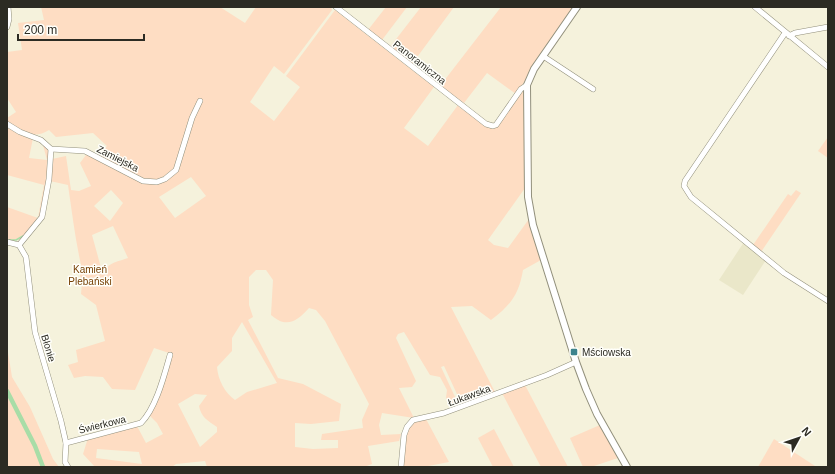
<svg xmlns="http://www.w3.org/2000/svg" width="835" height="474" viewBox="0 0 835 474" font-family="Helvetica,sans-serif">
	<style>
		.built { fill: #eae7c9 }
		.green { fill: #feddc3; fill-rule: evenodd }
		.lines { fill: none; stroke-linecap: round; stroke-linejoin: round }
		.stream { stroke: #a8dda7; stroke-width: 1.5 }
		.canal { stroke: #a8dda7; stroke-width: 4.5 }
		.minor-casing { stroke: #92907c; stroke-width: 6 }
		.tertiary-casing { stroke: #92907c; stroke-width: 8 }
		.minor { stroke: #fff; stroke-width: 5 }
		.tertiary { stroke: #fff; stroke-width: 6 }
		.poi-dot { fill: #3d848d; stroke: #fffffa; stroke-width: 1.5 }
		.labels { text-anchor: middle; stroke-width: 3; stroke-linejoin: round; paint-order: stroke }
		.street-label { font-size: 10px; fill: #2c2b23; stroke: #fffffa }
		.park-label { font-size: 10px; fill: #753f03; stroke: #fffffa }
		.poi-label { font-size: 10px; fill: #2c2b23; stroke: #fffffa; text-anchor: start }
	</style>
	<rect width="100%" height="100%" fill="#f5f2dc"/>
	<path class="built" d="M744 242 766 260 743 295 719 280Z"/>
	<g class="green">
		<path d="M41 7H220L245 23 256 7H331L332 10 284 74 274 66 250 102 274 121 300 87 286 76 335 10 434 87 404 128 428 146 458 105 460 108 494 129 519 94 524 91 525 188 488 240 494 245 508 248 529 219 541 260 523 270C519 294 511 305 491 320L472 306 451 307 495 392 462 405 444 366 441 367 456 399 454 406 450 405 446 398 447 390 440 377 430 375 404 332 398 334 396 338 416 381 412 387 399 388 414 418 382 413 379 425 381 435 401 434 399 441 368 446 372 464 364 467H207L205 461 176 464 172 467H95L83 454 88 438 137 426 146 443 163 434 157 423 149 415 169 353 154 348 135 390 112 389 103 377 85 376 74 378 68 365 78 362 76 350 105 341 96 305 81 294 82 282 78 269 81 265C75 238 72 212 68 185L50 181 52 159 66 156 71 190 79 191 91 186 80 163 86 155H98L107 146 93 133 56 137 49 130C34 140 21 132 7 122V118L16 112 7 98V52L22 50 18 23 44 20ZM191 177 206 196 175 218 159 197ZM111 190 123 203 110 221 94 206ZM113 226 128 258C115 263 109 261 103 275L92 235ZM256 270H266L273 280 271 315C287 329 297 321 309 308L316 310 325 321 369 404 362 420 363 428 322 434 321 440H338V448L313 449 295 447V423L311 424 339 421 341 404 303 384 278 378 248 320 253 317 249 305V277ZM242 322 277 383 247 392 235 400C225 393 218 380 217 367L232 351V338ZM195 394 207 395 199 406C201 417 208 421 217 427V432L200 447 178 404ZM97 449 139 452 142 464 96 458Z"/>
		<path d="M386 7H407L382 40 368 30Z"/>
		<path d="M421 7H454L412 64 390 47Z"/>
		<path d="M501 7H575L516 94 487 73 464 103 440 86Z"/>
		<path d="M7 125 33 138 29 158 47 160 43 145 48 148 49 152 48 174 40 217 21 239 14 241 7 240V207L38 218 44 185 7 175Z"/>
		<path d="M828 137V158L818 151Z"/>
		<path d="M796 190 801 193 761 252 753 245 788 194 791 196Z"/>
		<path d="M7 346 12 377 30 407 53 459 59 467H7Z"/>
		<path d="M525 385 568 467H541L502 393Z"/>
		<path d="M426 419 449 462 423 467H403C404 455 401 431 413 423 416 421 422 420 426 419Z"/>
		<path d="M600 425 618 458 591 467H583L570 438Z"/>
		<path d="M494 429 514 467H493L478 438Z"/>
		<path d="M774 439 815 466 814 467H758Z"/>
	</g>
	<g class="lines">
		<path class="stream" d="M9 240H16L23 236"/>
		<path class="canal" d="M7 391 35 446 43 467"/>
		<g class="minor-casing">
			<g id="minor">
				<path d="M336 7 486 124 493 126 496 125 521 89 527 85"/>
				<path d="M755 7 828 67"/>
				<path d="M7 27 9 19 8 7"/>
				<path d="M785 33 685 181 684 186 691 197 784 273 828 301"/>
				<path d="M789 36 795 33 828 27"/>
				<path d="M543 56 593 89"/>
				<path d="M7 124 20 132 41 140 51 149 85 151 143 181 157 182 165 179 176 170 192 118 200 101"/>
				<path d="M7 242 19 245 26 257 35 332 61 421 66 443 65 462 68 467"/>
				<path d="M19 245 42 217 49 179 51 149"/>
				<path d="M66 443 141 423C156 408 164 376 170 355"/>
				<path d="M401 467 404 435 407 427 413 420 444 413 547 375 576 362"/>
			</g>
		</g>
		<g class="tertiary-casing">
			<path id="tertiary" d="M577 7 534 69 527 85 528 197 533 225 576 362 586 389 597 414 627 467"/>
		</g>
		<use href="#minor" class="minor"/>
		<use href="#tertiary" class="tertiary"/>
	</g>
	<rect class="poi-dot" x="570" y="348" width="8" height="8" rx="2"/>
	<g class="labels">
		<g class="street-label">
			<text transform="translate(420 62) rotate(38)" y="4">Panoramiczna</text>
			<text transform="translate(118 158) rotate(27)" y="4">Zamiejska</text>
			<text transform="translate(49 348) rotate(73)" y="4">Błonie</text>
			<text transform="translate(469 395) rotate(-20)" y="4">Łukawska</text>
			<text transform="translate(102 424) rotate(-14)" y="4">Świerkowa</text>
		</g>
		<g class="park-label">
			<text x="90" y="273">Kamień<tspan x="90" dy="12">Plebański</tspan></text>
		</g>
		<g class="poi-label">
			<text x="582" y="356">Mściowska</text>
		</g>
	</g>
	<rect width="835" height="474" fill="none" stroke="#2c2b23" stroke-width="16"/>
	<g transform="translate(799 438) rotate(50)" stroke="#fffffa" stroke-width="3" paint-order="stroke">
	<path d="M0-3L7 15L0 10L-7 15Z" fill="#2c2b23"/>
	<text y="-6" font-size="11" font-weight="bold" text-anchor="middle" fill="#2c2b23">N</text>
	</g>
	<path d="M18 34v6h126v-6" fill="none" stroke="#2c2b23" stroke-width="2"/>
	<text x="24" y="34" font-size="12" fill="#2c2b23" stroke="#fffffa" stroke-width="3" paint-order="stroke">200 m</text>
</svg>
